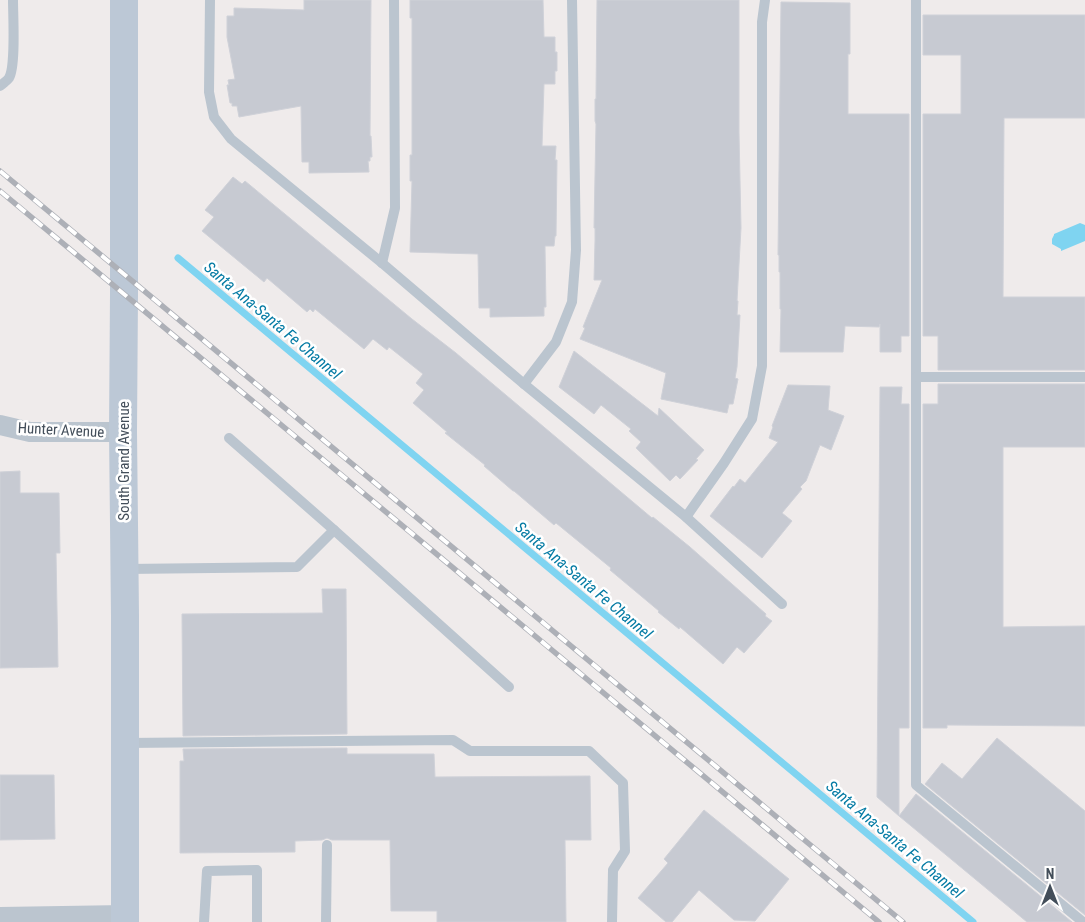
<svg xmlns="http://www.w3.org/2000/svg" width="1085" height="922" viewBox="0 0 1085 922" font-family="'Roboto Condensed',sans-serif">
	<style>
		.water { fill: #7fd4f1 }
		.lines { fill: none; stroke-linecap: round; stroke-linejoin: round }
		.stream { stroke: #7fd4f1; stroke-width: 7 }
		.building { fill: #c7cad2; stroke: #cfd1d8 }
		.lane { stroke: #bbc5cf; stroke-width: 10 }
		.street { stroke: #bbc5cf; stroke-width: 20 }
		.secondary { stroke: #bcc8d6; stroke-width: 28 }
		.rail-casing { stroke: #adb0b7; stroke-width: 5.5 }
		.rail { stroke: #fff; stroke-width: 4; stroke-dasharray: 11; stroke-linecap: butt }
		.labels { text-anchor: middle; stroke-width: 5; stroke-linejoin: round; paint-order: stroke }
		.street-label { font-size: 15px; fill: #434e5a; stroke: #fff }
		.water-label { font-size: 16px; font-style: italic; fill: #057ba4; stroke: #fff }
	</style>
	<rect width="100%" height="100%" fill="#efebeb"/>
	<path class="water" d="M1080 223 1085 225V241L1061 251V249L1052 244V239L1054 235V234Z"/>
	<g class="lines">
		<path class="stream" d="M178 258 973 922"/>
	</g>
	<g class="building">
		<path d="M304 0H371L370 136H371L372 157H370V161H368L369 172 309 173V162H302L301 106 239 117 237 106H232V103H230L227 85H229L228 80 235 79 227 37V16H234V8L304 10Z"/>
		<path d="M410 0H543L544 37H555V52H557V71H555V84H544L542 146H556L555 160H557L556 236H555L554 246H545L546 307H544V316L490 317V308H479L478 254 410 252 412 181H410V155H412V18H410Z"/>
		<path d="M597 0H739V133L741 228 737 301H738L737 315H740L737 367 735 378 738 379 733 404H729L727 413 661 399 666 373 580 339 585 328 583 327 602 280H594L595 241V228H594L596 124 595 121V99H596V95Z"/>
		<path d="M781 2 850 3V54H848V114H909V336H901V352H880V324L879 327 845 326 843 352H780L781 309H780V272H779V255H778Z"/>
		<path d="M923 15H1085V118H1004L1003 297H1085V370H938V336H923V114H961V55H923Z"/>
		<path d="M233 177 242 184 245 181 412 319 456 353 652 518 653 517 690 547 766 614 765 616 772 621 744 653 737 647 723 664 680 627 679 629 658 612 659 611 610 570 611 568 556 523 554 525 514 491H513L484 466 485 465 445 433 447 432 413 403 424 390 416 383 423 374 389 347 387 350 373 339 364 349 315 309 313 312 310 309 307 312 267 278 264 282 202 231 214 217 205 210Z"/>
		<path d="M574 351 658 416 659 408 704 450 696 459 698 460 680 479 676 475 670 481 636 448 641 442 629 431 631 429 601 405 594 414 559 387Z"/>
		<path d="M938 384H1085V447H1003V627L1085 626V726L947 725V728H923V404H938Z"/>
		<path d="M788 385 830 386 828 410 844 416 831 450 820 445 806 481 800 487 802 489 782 513 792 521 762 558 710 516 733 486 734 487 740 479 745 483 778 442 769 438 773 427 772 426Z"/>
		<path d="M880 387H902L901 404H909V728H899V816L877 797Z"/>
		<path d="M20 471V493H59L60 553H56L58 667 0 668V472Z"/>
		<path d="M322 589H346L347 734 183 736 182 614 323 613Z"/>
		<path d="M997 738 1085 811V915L925 784 942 763 962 779Z"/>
		<path d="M347 748V754H434L435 777 590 776 591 840H565L566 922H437V911H391L390 840H332L327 838 322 840 295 841V852L180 853V761H184L183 749Z"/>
		<path d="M0 775H54L55 839 0 840Z"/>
		<path d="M916 794 1072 922H1027L899 816Z"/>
		<path d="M704 810 789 879 755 921 734 920 699 890 672 922H666L638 898 668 863 664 859Z"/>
	</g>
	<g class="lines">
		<g class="lane">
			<path d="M210 0 209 92 214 117 231 139 382 263 524 384 686 517 782 604"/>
			<path d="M916 0V785L1083 922"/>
			<path d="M0 86C3 83 7 81 9 78 16 66 13 16 13 0"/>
			<path d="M382 263 395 208 394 0"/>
			<path d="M917 377H1085"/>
			<path d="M524 384 556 342 572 302 576 250 572 0"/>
			<path d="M229 438 334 530 509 687"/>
			<path d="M686 517 724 463 752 419 762 366V22L765 0"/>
			<path d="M126 569 297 567 334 530"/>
			<path d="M126 743 453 740 470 751H589L623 783 625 851 613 870 612 922"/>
			<path d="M204 922 207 871 257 870V922"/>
			<path d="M326 922 327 845"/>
		</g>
		<g class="street">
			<path d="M0 425 30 432H123"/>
			<path d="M0 917 125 915"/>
		</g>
		<path class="secondary" d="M124 0V294L123 432 125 616V922"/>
		<g class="rail-casing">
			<g id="rail">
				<path d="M0 171 903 922"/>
				<path d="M0 191 879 922"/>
			</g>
		</g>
		<use href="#rail" class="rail"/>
	</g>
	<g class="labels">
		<g class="street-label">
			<text transform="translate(61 430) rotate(3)" y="5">Hunter Avenue</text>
			<text transform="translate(124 461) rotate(-90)" y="5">South Grand Avenue</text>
		</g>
		<g class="water-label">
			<text transform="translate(273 320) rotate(40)" y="6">Santa Ana-Santa Fe Channel</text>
			<text transform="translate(584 580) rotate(40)" y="6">Santa Ana-Santa Fe Channel</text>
			<text transform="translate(895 839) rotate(40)" y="6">Santa Ana-Santa Fe Channel</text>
		</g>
	</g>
	<g transform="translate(1050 887)" stroke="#ffffff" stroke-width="4" paint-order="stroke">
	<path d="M0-4L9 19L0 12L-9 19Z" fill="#434e5a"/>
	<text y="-8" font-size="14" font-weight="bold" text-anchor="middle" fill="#434e5a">N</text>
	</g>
</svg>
